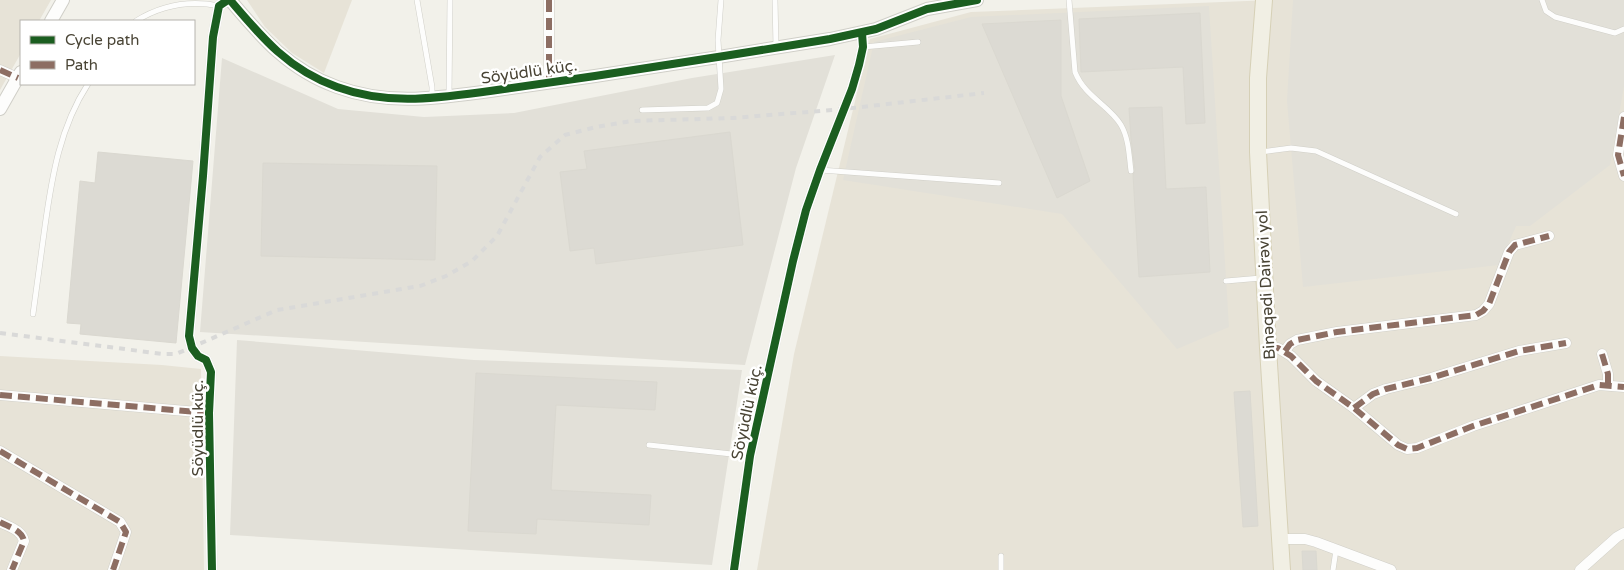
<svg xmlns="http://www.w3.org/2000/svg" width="1624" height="570" viewBox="0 0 1624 570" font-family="'Varela Round',sans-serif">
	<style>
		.residential { fill: #e7e3d7 }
		.industrial { fill: #e2e0d8 }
		.building { fill: #dcdad3; stroke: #dad8d0 }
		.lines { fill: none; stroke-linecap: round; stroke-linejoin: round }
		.service-casing { stroke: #d0cfc8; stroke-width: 6 }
		.minor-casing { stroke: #d0cfc8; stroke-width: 11 }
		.tertiary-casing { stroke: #d0cfc8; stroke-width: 14 }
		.primary-casing { stroke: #d6d0b6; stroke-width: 18 }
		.service { stroke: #fdfdfc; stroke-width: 5 }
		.minor { stroke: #fdfdfc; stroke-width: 10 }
		.tertiary { stroke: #fdfdfc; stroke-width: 12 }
		.primary { stroke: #f1efe4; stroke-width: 16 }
		.rail { stroke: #d9d9d8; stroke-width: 4; stroke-dasharray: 6 6; stroke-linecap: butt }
		.quiet { stroke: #8d6e63; stroke-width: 6; stroke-dasharray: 12 6; stroke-linecap: butt }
		.cycleway-casing { stroke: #fff; stroke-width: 11 }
		.cycleway { stroke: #1b5e20; stroke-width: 8 }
		.labels { text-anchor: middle; stroke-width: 5; stroke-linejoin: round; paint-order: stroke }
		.street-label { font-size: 16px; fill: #494435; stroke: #fff }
	</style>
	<rect width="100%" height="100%" fill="#f2f1ea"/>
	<g class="residential">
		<path d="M0 0H51L39 21H21V53L0 90Z"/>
		<path d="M247 0H352L324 73 292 53 265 27Z"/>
		<path d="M1274 0H1624V570H757L794 354 870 39 971 12Z"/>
		<path d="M0 356 162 365 201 369 204 570H0Z"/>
	</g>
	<g class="industrial">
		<path d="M1293 0H1624V86L1610 165 1530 226H1516L1499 265 1303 287 1287 101Z"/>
		<path d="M1209 6 1229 327 1177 349 1062 214 843 180 874 42 971 17Z"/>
		<path d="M835 55 796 168 745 365 200 332 222 58 338 109 424 117 514 113 692 78Z"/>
		<path d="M237 340 474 360 742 370 712 565 230 535Z"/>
	</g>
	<g class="building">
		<path d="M1200 13 1205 123 1186 124 1183 67 1081 72 1079 19Z"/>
		<path d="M1061 20V96L1090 181 1057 198 982 24Z"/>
		<path d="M1162 107 1166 189 1206 187 1210 272 1139 277 1133 175 1135 170 1131 139 1129 108Z"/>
		<path d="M730 132 743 245 596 264 594 248 570 251 560 172 587 169 584 151Z"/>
		<path d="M98 152 193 161 176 343 80 334 81 324 67 323 80 181 95 183Z"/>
		<path d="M263 163 437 166 435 260 261 256Z"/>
		<path d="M476 373 657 382 655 410 556 405 551 490 651 495 649 525 537 519 536 534 468 531Z"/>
		<path d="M1250 391 1258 526 1243 527 1234 392Z"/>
		<path d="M1302 551H1316L1317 570H1303Z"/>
	</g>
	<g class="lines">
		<g class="service-casing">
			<g id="service">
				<path d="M417 0 432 87V98"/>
				<path d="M775 0 776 47"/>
				<path d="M1069 0 1075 72C1085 97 1109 105 1121 125 1129 139 1129 156 1131 171"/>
				<path d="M1542 0 1546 11 1555 17 1615 33 1624 29"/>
				<path d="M136 21C162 5 189 0 219 6"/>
				<path d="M863 47 918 42"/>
				<path d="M449 96 450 0"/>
				<path d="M642 110 708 108 717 103 721 89 718 40 721 0"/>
				<path d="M1261 152 1291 148 1316 151 1456 214"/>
				<path d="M820 170 999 183"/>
				<path d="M1226 281 1261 278"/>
				<path d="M33 314C37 284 41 255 45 226 52 176 60 127 88 84"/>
				<path d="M649 445 750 456"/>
				<path d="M1001 570V556"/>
				<path d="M1333 570 1336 550"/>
			</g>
		</g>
		<g class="minor-casing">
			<g id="minor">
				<path d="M549 0V83"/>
				<path d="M0 70 18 78"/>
				<path d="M1624 117 1618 155 1624 176"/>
				<path d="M1268 348H1278L1291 356 1316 381 1354 408 1398 445 1407 449 1417 448 1473 426 1599 385 1624 387"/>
				<path d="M1285 351 1290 344 1297 340 1337 332 1476 315 1483 311 1489 304 1509 252 1515 245 1549 236"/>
				<path d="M1602 354 1608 374V384"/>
				<path d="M0 395 209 413"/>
				<path d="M1354 408 1373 394 1386 389 1431 378 1519 351 1566 343"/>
				<path d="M0 451 120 522 126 532 113 570"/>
				<path d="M0 522C9 527 22 530 24 541L12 570"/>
				<path d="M1280 539H1305L1316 542 1391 570"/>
				<path d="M212 570 209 413 211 372 206 360 198 356 192 348 189 336 203 176 213 37 219 6 228 0"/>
				<path d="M734 570 750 456 793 261 806 210 820 170 852 89 859 65 863 47 862 33"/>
				<path d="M1580 570 1617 537 1624 533"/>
			</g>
		</g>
		<g class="tertiary-casing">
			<g id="tertiary">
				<path d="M230 0C262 38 289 70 337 87 389 106 437 98 490 91 525 86 560 81 595 76 673 64 752 52 830 39L876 29 927 9 977 0"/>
				<path d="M51 21 63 0"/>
				<path d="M0 109 21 72"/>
			</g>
		</g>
		<g class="primary-casing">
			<path id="primary" d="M1264 0 1258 78V152L1268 348 1282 570"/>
		</g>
		<use href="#service" class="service"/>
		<use href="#minor" class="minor"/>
		<use href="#tertiary" class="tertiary"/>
		<use href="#primary" class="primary"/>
		<path class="rail" d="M0 333 163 354H176L277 310 420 286 446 276 472 261 497 236 540 157 565 135 596 127 631 121 733 118 844 109 984 93"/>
		<g class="quiet">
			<path d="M549 0V83"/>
			<path d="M0 70 18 78"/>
			<path d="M1624 117 1618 155 1624 176"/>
			<path d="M1268 348H1278L1291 356 1316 381 1354 408 1398 445 1407 449 1417 448 1473 426 1599 385 1624 387"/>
			<path d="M1285 351 1290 344 1297 340 1337 332 1476 315 1483 311 1489 304 1509 252 1515 245 1549 236"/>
			<path d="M1602 354 1608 374V384"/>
			<path d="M0 395 209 413"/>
			<path d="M1354 408 1373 394 1386 389 1431 378 1519 351 1566 343"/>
			<path d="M0 451 120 522 126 532 113 570"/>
			<path d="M0 522C9 527 22 530 24 541L12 570"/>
		</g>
		<g class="cycleway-casing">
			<g id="cycleway">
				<path d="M230 0C262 38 289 70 337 87 389 106 437 98 490 91 525 86 560 81 595 76 673 64 752 52 830 39L876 29 927 9 977 0"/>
				<path d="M212 570 209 413 211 372 206 360 198 356 192 348 189 336 203 176 213 37 219 6 228 0"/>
				<path d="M734 570 750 456 793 261 806 210 820 170 852 89 859 65 863 47 862 33"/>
			</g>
		</g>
		<use href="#cycleway" class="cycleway"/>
	</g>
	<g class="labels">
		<g class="street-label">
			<text transform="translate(529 71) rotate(-8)" y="6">Söyüdlü küç.</text>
			<text transform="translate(1265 285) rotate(-93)" y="6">Binəqədi Dairəvi yol</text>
			<text transform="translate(746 412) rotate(-78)" y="6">Söyüdlü küç.</text>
			<text transform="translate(197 428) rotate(-90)" y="6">Söyüdlü küç.</text>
		</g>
	</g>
	<rect x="20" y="20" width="175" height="65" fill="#ffffff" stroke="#b6b4ae"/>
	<rect x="30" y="36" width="25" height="8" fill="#1b5e20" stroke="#b6b4ae"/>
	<text x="65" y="45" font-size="15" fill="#494435">Cycle path</text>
	<rect x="30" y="61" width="25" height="8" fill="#8d6e63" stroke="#b6b4ae"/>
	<text x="65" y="70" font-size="15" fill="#494435">Path</text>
</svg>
